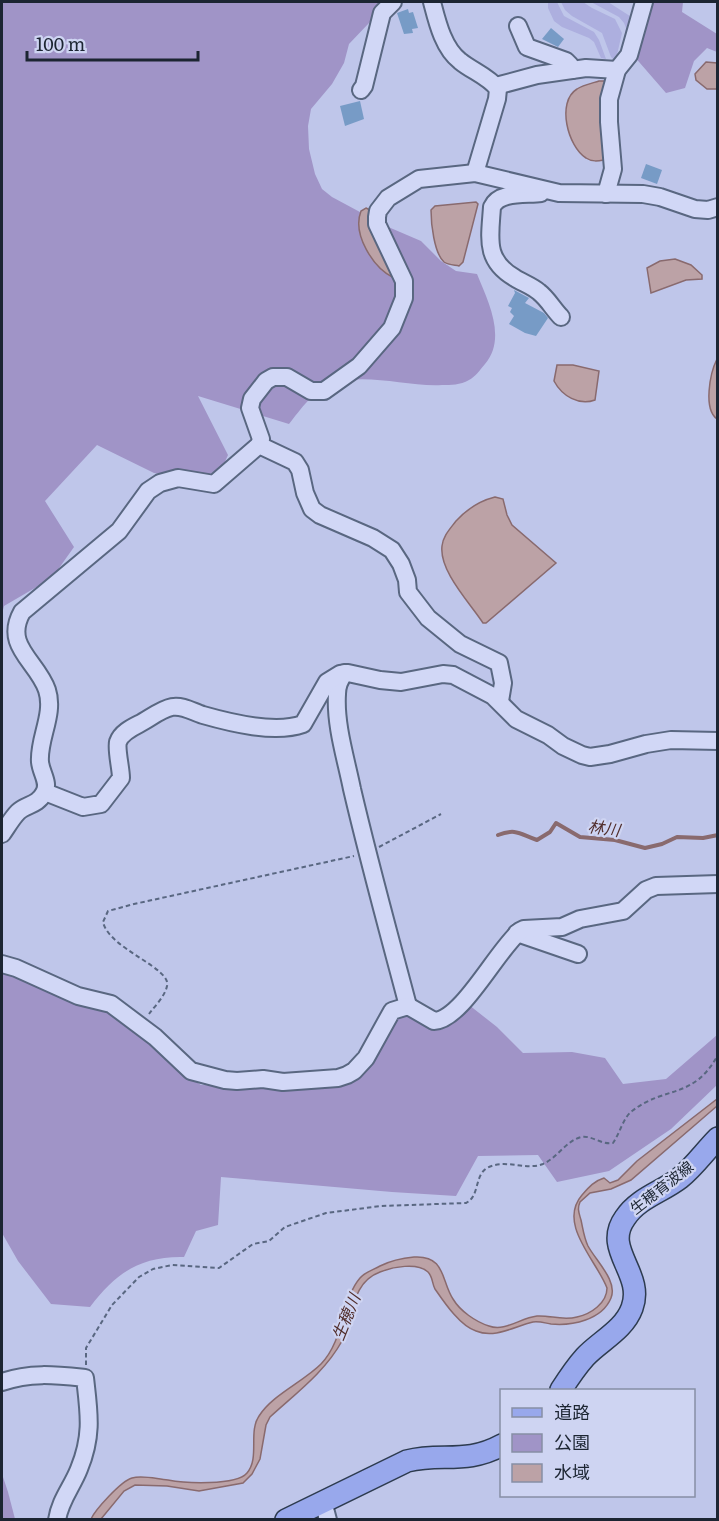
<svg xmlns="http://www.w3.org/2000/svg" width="719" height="1521" viewBox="0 0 719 1521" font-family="Literata,'Noto Sans JP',serif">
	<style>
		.farmland { fill: #adafdf }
		.green { fill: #a094c7 }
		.water { fill: #bca2a6; stroke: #896a6e; stroke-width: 1.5 }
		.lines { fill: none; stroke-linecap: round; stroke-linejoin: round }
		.stream { stroke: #896a6e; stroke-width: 4 }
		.building { fill: #779bc6 }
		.minor-casing { stroke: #596781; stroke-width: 20 }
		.major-casing { stroke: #2d3b4f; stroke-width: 24 }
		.path { stroke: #596781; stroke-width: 2; stroke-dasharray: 4.5 3; stroke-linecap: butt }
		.minor { stroke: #d1d7f6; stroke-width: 16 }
		.major { stroke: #98a8ec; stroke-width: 21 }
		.labels { text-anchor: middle; stroke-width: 4.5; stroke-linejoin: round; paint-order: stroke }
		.street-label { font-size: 15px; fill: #1c2532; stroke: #ced4f2 }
		.water-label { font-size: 16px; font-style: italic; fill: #512e2c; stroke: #ced4f2 }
	</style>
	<rect width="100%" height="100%" fill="#bfc6ea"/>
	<g class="farmland">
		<path d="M548 2H557L564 16 594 32 599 40 606 59 601 58 594 42 589 38 562 27 554 21 548 8Z"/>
		<path d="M561 2H583L592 8 615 19 622 33 616 59 614 60 611 57 602 33 572 16 565 10Z"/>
		<path d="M591 2H608L633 18 623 47 626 28 624 23 619 17Z"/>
	</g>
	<g class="green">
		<path d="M2 2H389L349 44 344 63 332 84 311 109 308 126 309 149 315 174 322 189 332 197 386 226 421 241 441 261 456 271 477 274C488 301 507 338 485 364 480 370 475 377 469 380 460 385 451 385 442 385 407 387 364 372 332 384 313 391 301 409 289 424L198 396 228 455 223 466 205 477 154 473 97 445 45 501 74 547 52 578 4 606 2 614Z"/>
		<path d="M649 2H683L682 12 717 34V52L707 48 694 61 685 88 666 93 633 55Z"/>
		<path d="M2 962 105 1007 151 1041 183 1073 201 1085 303 1088 343 1084 366 1071 395 1018 409 1016 441 1030 469 1005 497 1027 523 1053 572 1052 605 1058 623 1084 666 1079 717 1035V1085L671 1129 609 1171 557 1182 538 1155 478 1156 456 1196 392 1192 221 1177 218 1225 196 1231 184 1257C140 1256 116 1273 90 1307L51 1304 18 1261 2 1233Z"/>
		<path d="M2 1474 8 1492 15 1519H2Z"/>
	</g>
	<g class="water">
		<path d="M706 62 717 63V89H707L696 80 695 74Z"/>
		<path d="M599 81H608L600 102 608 151 604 160C598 161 592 162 586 158 568 147 556 102 577 89 583 85 593 83 599 81Z"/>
		<path d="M476 202 478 204 463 262 459 266C454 265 448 265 444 262 434 253 431 223 431 210L435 206Z"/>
		<path d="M366 208 370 210 394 278C373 268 352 234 361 211Z"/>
		<path d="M675 259 691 265 702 275V279L686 280 651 293 647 268 660 261Z"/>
		<path d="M717 359V419C703 409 710 373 717 359Z"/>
		<path d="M557 365H573L599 371 595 400C579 406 562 396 554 381Z"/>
		<path d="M495 497 503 499 507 515 512 525 556 563 486 623H483C470 603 439 571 442 546 443 536 450 529 456 521 467 509 479 501 495 497Z"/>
		<path d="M717 1099V1106L631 1180 611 1189 590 1193 580 1202C577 1209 579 1213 581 1220 583 1229 584 1238 588 1246 596 1261 618 1281 611 1298 602 1320 572 1326 551 1324 545 1323 539 1321 533 1322 515 1326 495 1339 476 1331 460 1326 444 1302 435 1289 432 1284 433 1277 428 1272 417 1262 393 1267 380 1272 350 1283 354 1318 342 1341 325 1372 295 1394 270 1417L266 1425 260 1459 252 1474 243 1483 199 1491 167 1486 135 1485 124 1491 101 1519H91C95 1510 121 1481 132 1478 143 1475 156 1479 168 1480 184 1483 236 1486 247 1473 260 1458 248 1432 259 1416 272 1395 303 1382 321 1364 345 1339 341 1300 360 1278 365 1272 373 1270 380 1266 390 1261 403 1258 414 1257 446 1255 441 1281 453 1299 460 1311 476 1322 489 1326 505 1332 520 1318 537 1316 550 1315 562 1321 577 1317 591 1314 607 1303 607 1288 597 1261 557 1224 582 1195 589 1187 594 1181 604 1178L610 1183 618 1180 637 1161Z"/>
	</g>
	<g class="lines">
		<path class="stream" d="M498 835C516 828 520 834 537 840L550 832 556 823 580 837 615 840 645 848 662 844 677 837 703 838 718 835"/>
	</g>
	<g class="building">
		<path d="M408 9 409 13 413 12 418 28 412 29 413 33 404 34 397 13Z"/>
		<path d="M551 28 564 39 558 47 542 39Z"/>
		<path d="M360 101 364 119 345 126 340 106Z"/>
		<path d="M646 164 662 170 657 184 641 178Z"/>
		<path d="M514 290 529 298 525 303 544 313 548 318 536 336 525 333 509 324 514 316 510 312 512 308 508 306 515 293Z"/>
	</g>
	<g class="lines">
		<g class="minor-casing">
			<g id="minor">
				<path d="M432 2C437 21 443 48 460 61 472 71 488 76 498 89L497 99 475 173"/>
				<path d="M518 26 527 47 566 61 570 65 572 70"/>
				<path d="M496 86 537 75 586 68 617 70"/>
				<path d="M361 90 364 86 382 13 393 2"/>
				<path d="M541 193C526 195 499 191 492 207 490 238 484 260 515 278 523 283 532 286 539 292 548 299 553 309 561 317"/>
				<path d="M606 194 613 169 609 122V99L617 70 629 55 644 2"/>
				<path d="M259 445 295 462 300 470 305 493 312 509 320 515 373 538 392 550 401 564 407 580 408 592 428 618 460 644 499 663 503 683 500 701"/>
				<path d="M345 673C340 679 337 686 337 694 335 725 346 759 352 789 369 862 389 934 408 1006"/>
				<path d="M45 792 83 807 101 804 121 778C121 769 116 749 118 742 121 733 131 728 139 724 149 719 161 709 172 707 183 705 193 712 203 715 231 723 275 734 303 724L327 682 340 674 348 673 380 680 401 682 443 674 453 675 493 696 516 719 548 735 563 746 582 755 590 757 610 754 646 744 671 740 718 741"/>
				<path d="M2 834C7 827 12 818 18 812 26 804 37 806 44 793 50 783 41 773 40 762 38 739 55 714 47 690 37 661 3 646 22 612L119 531 148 491 160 483 178 478 214 484 259 445 261 439 250 408 252 399 266 381 273 377H287L311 391H324L359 366 392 328 404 298V281L377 224V217L378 211 388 198 419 179 475 173 559 193 643 194 660 197 695 209 708 210 718 207"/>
				<path d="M517 933 578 954"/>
				<path d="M2 964 16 968 78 996 111 1004 155 1037 191 1071 225 1080 237 1081 263 1079 283 1082 338 1078 347 1075 354 1071 366 1058 392 1011 408 1006 434 1021C462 1020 497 950 520 931L524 929 562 927 580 919 623 911 646 890 656 886 718 884"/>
				<path d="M2 1382C30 1372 56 1375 85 1378 89 1413 93 1435 79 1469 72 1487 60 1500 57 1520"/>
				<path d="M323 1501 328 1520"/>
			</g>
		</g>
		<g class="major-casing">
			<g id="major">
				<path d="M561 1390C568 1379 576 1367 585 1357 600 1341 624 1330 632 1308 645 1273 602 1250 625 1218 638 1198 662 1192 680 1178 694 1167 705 1151 718 1138"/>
				<path d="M286 1520 407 1461C442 1452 465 1465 502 1445"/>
			</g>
		</g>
		<g class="path">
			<path d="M379 847 441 814"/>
			<path d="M149 1014C155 1006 165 996 167 986 172 968 109 949 103 922L108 911 134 904 354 856"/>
			<path d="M86 1365V1348L112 1305 139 1277 153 1269 172 1265 219 1268 253 1244 269 1241 285 1227 326 1213 381 1206 466 1203C480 1196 474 1176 487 1168 505 1158 525 1171 543 1164 557 1158 566 1141 581 1137 592 1135 601 1145 613 1143 620 1133 623 1118 632 1111 666 1085 693 1100 718 1055"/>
		</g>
		<use href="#minor" class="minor"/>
		<use href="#major" class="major"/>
	</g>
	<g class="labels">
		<g class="street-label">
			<text transform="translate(662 1188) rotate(-38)" y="5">生穂育波線</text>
		</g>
		<g class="water-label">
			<text transform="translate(604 828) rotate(8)" y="6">林川</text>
			<text transform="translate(346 1317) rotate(-68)" y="6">生穂川</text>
		</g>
	</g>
	<rect width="719" height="1521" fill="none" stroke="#1c2532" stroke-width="6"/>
	<rect x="500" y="1389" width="195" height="108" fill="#ced4f2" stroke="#878ea5" stroke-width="1.5"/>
	<rect x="512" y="1408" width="30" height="9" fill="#98a8ec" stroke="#878ea5" stroke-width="1.5"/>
	<text x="554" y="1419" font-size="18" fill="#1c2532">道路</text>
	<rect x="512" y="1434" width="30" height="18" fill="#a094c7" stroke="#878ea5" stroke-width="1.5"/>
	<text x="554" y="1449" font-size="18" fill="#1c2532">公園</text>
	<rect x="512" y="1464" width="30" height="18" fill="#bca2a6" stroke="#878ea5" stroke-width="1.5"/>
	<text x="554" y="1479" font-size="18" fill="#1c2532">水域</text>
	<path d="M27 51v9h171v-9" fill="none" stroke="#1c2532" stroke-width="3"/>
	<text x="36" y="51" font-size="18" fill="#1c2532" stroke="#ced4f2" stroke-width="4.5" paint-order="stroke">100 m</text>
</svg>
